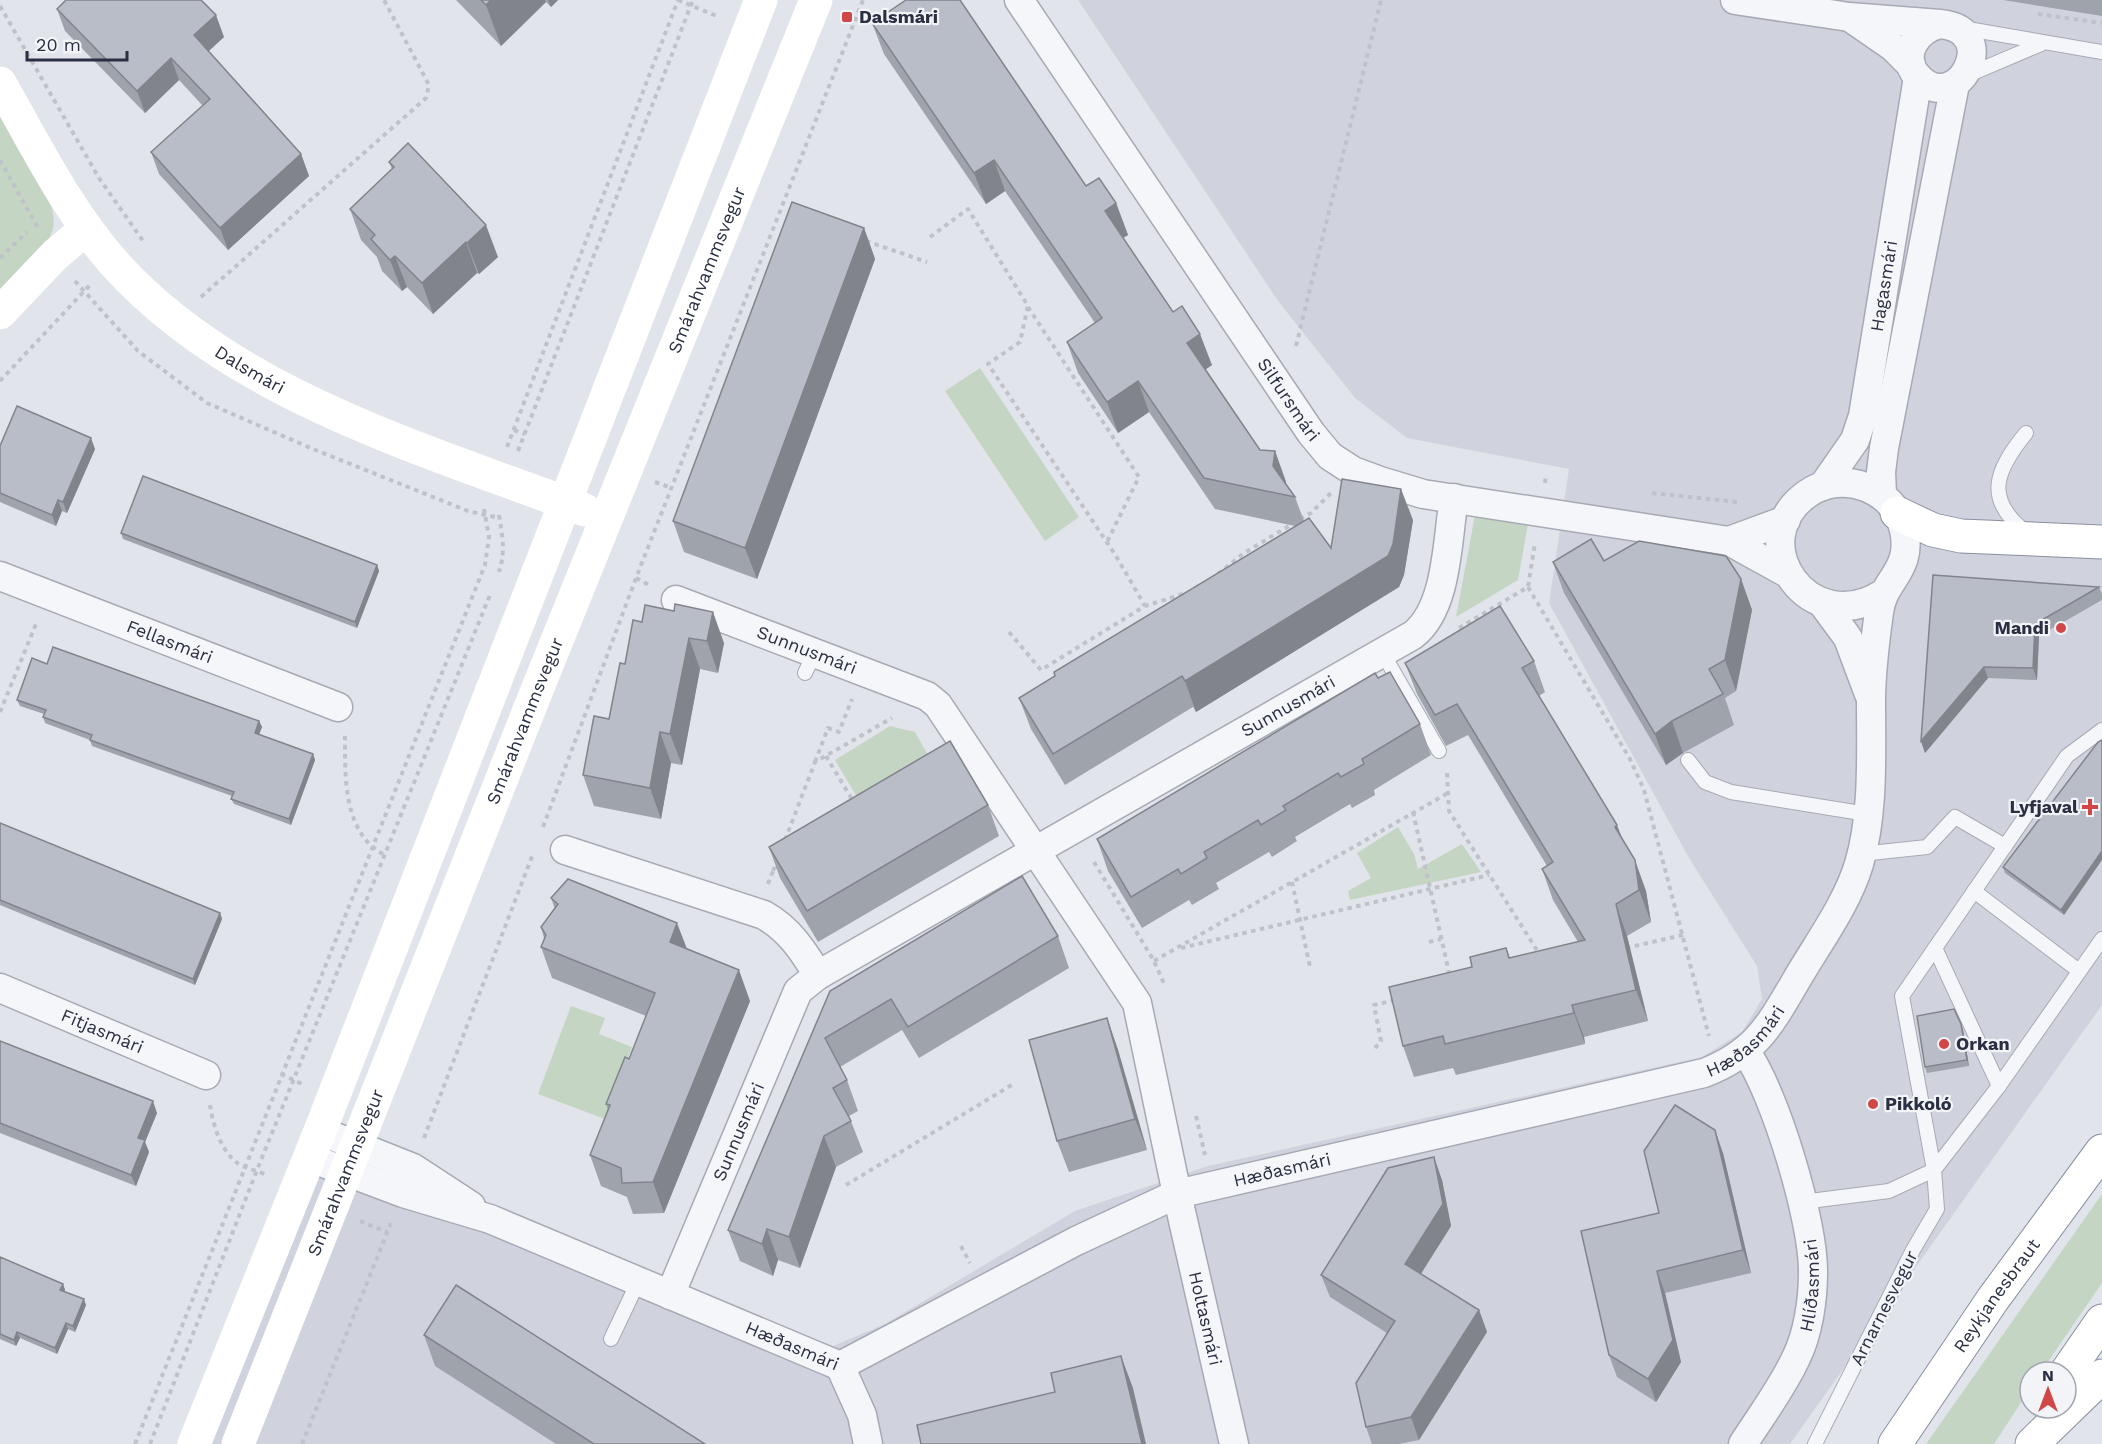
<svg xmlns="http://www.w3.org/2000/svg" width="2102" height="1444" viewBox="0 0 2102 1444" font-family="'Work Sans',sans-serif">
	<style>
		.built { fill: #d0d3dd }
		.green { fill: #c5d5c3 }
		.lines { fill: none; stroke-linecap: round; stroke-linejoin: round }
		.lane-casing { stroke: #a7aab5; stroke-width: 16 }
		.street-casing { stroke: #a7aab5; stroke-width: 31 }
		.highway-casing { stroke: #898fa2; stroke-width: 35 }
		.path { stroke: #c0c2ca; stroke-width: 4; stroke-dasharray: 4.5 4.5; stroke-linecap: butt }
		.lane { stroke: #f5f6f9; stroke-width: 14 }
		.street { stroke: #f5f6f9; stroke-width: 28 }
		.secondary { stroke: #fff; stroke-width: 33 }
		.highway { stroke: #fff; stroke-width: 33 }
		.wall { fill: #9fa3ac }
		.shaded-wall { fill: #82848c }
		.building { fill: #b9bdc8; stroke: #82848c; stroke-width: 1.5 }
		.poi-dot { fill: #d14646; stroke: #f2f4f8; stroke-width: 2 }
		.labels { text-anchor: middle; stroke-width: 4.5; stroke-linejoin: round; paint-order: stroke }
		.poi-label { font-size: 18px; font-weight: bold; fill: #2a2f43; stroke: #f2f4f8; text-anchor: start }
		.street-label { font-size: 18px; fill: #2a2f43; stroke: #f2f4f8 }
	</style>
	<rect width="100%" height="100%" fill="#e2e4eb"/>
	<path class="built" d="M1078 0H2102V1005L1790 1444H212L327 1157 833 1346 885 1324 1075 1211 1208 1166 1702 1057 1742 1032 1762 999 1757 966 1689 858 1549 603 1569 469 1407 438 1355 398 1278 301Z"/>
	<g class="green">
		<path d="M0 116C15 141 60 199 53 228 48 253 18 274 0 291Z"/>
		<path d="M980 368 1079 517 1045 541 945 391Z"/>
		<path d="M1475 515 1528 524 1518 580 1456 617Z"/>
		<path d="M890 726 915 732 935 767 864 809 835 760Z"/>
		<path d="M1398 827 1414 854 1418 869 1462 844 1481 872 1350 900 1348 891 1371 878 1357 853Z"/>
		<path d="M571 1006 605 1018 599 1034 632 1047 605 1119 538 1094Z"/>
		<path d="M2102 1194V1283L2041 1372H2030V1389L1994 1444H1926Z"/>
	</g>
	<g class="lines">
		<g class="lane-casing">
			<g id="lane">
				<path d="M1962 28 2102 52"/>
				<path d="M1968 75 2041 44"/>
				<path d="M2026 433C1996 470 1983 499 2026 532"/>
				<path d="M1382 652 1439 751"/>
				<path d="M805 673 814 654"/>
				<path d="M1688 760 1705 782 1731 792 1867 814"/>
				<path d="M1861 854 1927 847 1955 817 2005 846"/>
				<path d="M1974 891 2079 971"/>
				<path d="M1935 948 1999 1086"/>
				<path d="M1802 1202 1889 1191 1934 1170 1999 1086 2102 939"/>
				<path d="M611 1339 638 1282"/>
				<path d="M1815 1444 1913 1250 1937 1209 1934 1170 1902 996 2067 756 2102 730"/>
			</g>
		</g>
		<g class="street-casing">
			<g id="street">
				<path id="s1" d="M1019 0 1311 433 1330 456 1353 471 1380 481 1423 494 1729 541 1787 573"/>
				<path d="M1735 0 1849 17 1940 24C2005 30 1956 120 1917 76 1899 55 1917 29 1940 24"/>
				<path d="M1851 18 1893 47 1911 65"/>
				<path id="s2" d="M1823 486 1855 440 1863 416 1918 77"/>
				<path d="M1882 495 1881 472 1884 448 1955 84"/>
				<path d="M1729 541 1786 520"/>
				<path id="s3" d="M0 576 338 707"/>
				<path id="s4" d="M676 600 927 696 938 705 1137 1003 1177 1194 1234 1444"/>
				<path d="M1823 604 1848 638 1869 694"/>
				<path d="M565 850 764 915C790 930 803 951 818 975"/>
				<path id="s5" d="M0 988 206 1075"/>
				<path d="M320 1131 413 1168 471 1206"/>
				<path id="s6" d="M310 1158 403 1193 490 1219 840 1366 1076 1241 1177 1194 1704 1073C1756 1053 1770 1025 1797 979 1818 943 1847 904 1859 864 1874 813 1871 754 1871 701 1871 672 1875 641 1879 612 1883 579 1913 571 1904 530 1895 488 1842 469 1807 494 1741 541 1809 642 1884 593"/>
				<path id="s7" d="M670 1295 798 991 818 975 1413 635C1448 608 1447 540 1454 498"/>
				<path d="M840 1366 862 1415 868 1444"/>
				<path id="s8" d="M1743 1444C1761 1416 1782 1388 1796 1358 1808 1334 1813 1300 1813 1273 1814 1222 1775 1093 1746 1052"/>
			</g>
		</g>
		<g class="highway-casing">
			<g id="highway">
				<path d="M1897 513 1933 530 1961 536 2102 542"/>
				<path d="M2066 1373 2102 1321"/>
				<path id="s11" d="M1895 1444 1993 1299 2102 1151"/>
				<path d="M2032 1444 2102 1376"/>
			</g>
		</g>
		<g class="path">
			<path d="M678 0 719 17"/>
			<path d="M0 6 99 178 143 241"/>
			<path d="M2038 14 2102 23"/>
			<path d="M0 160 38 228"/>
			<path d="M930 237 968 209 1028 306 1020 342 988 364 1116 556 1145 606"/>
			<path d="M866 241 927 262"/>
			<path d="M0 258 27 232"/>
			<path d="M75 281 138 351 207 403 313 449 468 511 499 518"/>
			<path d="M201 297 426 98 429 85 384 0"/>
			<path d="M1028 307 1139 477 1107 542"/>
			<path d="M1296 346 1381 0"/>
			<path d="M0 381 90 285"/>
			<path d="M514 430 525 434"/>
			<path d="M507 447 678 0"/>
			<path d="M518 451 693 0"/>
			<path d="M655 482 672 488"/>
			<path d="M1545 483 1546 474"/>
			<path d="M1652 493 1737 502"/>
			<path d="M499 515C502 536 506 550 499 572"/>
			<path d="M1300 519 1311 513 1331 493"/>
			<path d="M1218 574 1244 553 1294 523"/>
			<path d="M636 578 649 585"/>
			<path d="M1528 587 1630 759 1644 790 1709 1036"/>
			<path d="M1459 628 1528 587 1535 543"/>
			<path d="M1009 632 1041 670 1145 606 1186 593"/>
			<path d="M0 712 36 624"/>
			<path d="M345 736C345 777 343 834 385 855"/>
			<path d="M826 756 853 801"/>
			<path d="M815 762 828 728 839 732 852 699"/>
			<path d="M1447 773 1449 811 1540 955"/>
			<path d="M1413 812 1450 977"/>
			<path d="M543 827 636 578 863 0"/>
			<path d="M785 840 815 762 892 718"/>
			<path d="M1094 862 1154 961 1165 986"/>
			<path d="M773 871 777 861"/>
			<path d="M1292 882 1310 967"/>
			<path d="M768 884 773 871 780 866"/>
			<path d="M1429 942 1441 939"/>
			<path d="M1181 948 1489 875"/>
			<path d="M1626 948 1683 935"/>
			<path d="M1154 961 1448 793"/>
			<path d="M1375 1048 1381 1041 1374 1005 1395 1000"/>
			<path d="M281 1074 302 1084"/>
			<path d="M210 1105C213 1124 220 1149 236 1162 243 1168 258 1171 267 1175"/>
			<path d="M1196 1116 1205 1155"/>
			<path d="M424 1138 533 854"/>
			<path d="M846 1185 1015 1083"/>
			<path d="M360 1221 387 1232"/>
			<path d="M961 1246 970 1263"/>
			<path d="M135 1444 485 565 489 537 484 509"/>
			<path d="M150 1444 257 1170 490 595"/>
			<path d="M302 1444 391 1223"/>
		</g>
		<use href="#lane" class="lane"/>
		<use href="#street" class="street"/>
		<g class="secondary">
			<path id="s9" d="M0 83C35 144 67 210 114 263 232 395 424 449 585 510"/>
			<path d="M0 313 55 255 86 229"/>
			<path d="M194 1444 320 1131 761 0"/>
			<path id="s10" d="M238 1444 537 690 816 0"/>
		</g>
		<use href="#highway" class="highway"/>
	</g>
	<g class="wall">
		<path d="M456 0H558L551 7 546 2 501 46Z"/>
		<path d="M2003 0H2102V16Z"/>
		<path d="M57 9 224 37 209 51 301 154 309 176 228 250 159 174 151 152 203 106 179 80 145 113 65 31Z"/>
		<path d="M872 23 1086 186 1116 203 1128 235 1123 238 1173 312 1212 365 1206 369 1260 450 1275 451 1286 482V484L1295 497 1304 521 1331 548 1413 520 1404 575 1399 587 1196 712 1193 707 1065 785 1031 729 1019 698 1055 676 1054 672 1295 526 1215 509 1149 412 1118 433 1078 373 1067 342 1095 323 1005 191 986 204 884 54Z"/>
		<path d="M389 162 498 257 479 274 477 273 433 314 407 287 402 291 382 271 377 257 361 240 350 209 392 169Z"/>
		<path d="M864 228 875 259 757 579 684 552 673 521Z"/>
		<path d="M0 446 95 449 67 513 62 511 56 526 0 502Z"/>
		<path d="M121 533 377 565 379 571 357 628 123 539Z"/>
		<path d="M1604 561 1741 579 1752 610 1736 691 1725 698 1734 725 1683 753 1666 765 1564 593 1553 562Z"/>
		<path d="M1933 575 2099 587 2102 594V600L2039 636 2037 680 1988 678 1925 753 1921 741Z"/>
		<path d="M642 622 724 643 718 673 700 669 682 765 671 763 661 819 594 806 583 775 609 719 625 664Z"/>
		<path d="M1534 661 1545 692 1539 696 1623 840 1646 891 1651 922 1627 936 1648 1021 1584 1037 1585 1044 1456 1075 1453 1068 1414 1077 1403 1046 1472 967 1506 948 1510 958 1578 942 1553 900 1542 869 1547 866 1468 735 1446 746 1417 694 1405 663Z"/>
		<path d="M47 664 259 721 262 727 259 735 313 754 315 760 291 825 234 804 231 799 232 796 92 746 90 740 45 723 43 717 44 714 20 706 17 700Z"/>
		<path d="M1378 678 1420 724 1431 755 1374 790 1375 795 1352 808 1350 804 1295 837 1297 841 1272 857 1269 852 1216 883 1219 889 1192 905 1189 900 1142 928 1108 871 1097 839Z"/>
		<path d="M2098 742 2064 915 2005 873 2003 867Z"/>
		<path d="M988 805 999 836 818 942 780 878 769 847Z"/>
		<path d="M0 823 220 913 222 919 195 985 0 905Z"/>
		<path d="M551 898 687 949 750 1001 664 1213 633 1214 627 1197 601 1186 590 1155 608 1110 606 1104 629 1059 646 1016 552 978 541 947 544 938 541 927 555 909Z"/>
		<path d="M1058 936 1069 968 919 1058 902 1030 840 1067 847 1080 858 1111 849 1116 863 1152 836 1167 800 1268 778 1260 773 1276 740 1261 728 1230 830 991Z"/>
		<path d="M1107 1018 1118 1050 1147 1150 1069 1172 1057 1141Z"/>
		<path d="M1963 1030 1969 1066 1927 1073 1925 1067Z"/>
		<path d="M0 1041 157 1113 145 1142 149 1152 136 1186 0 1133Z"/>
		<path d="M1723 1153 1751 1273 1665 1293 1681 1362 1656 1402 1617 1377 1609 1355 1659 1213Z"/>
		<path d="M1442 1180 1451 1226 1421 1274 1479 1310 1487 1332 1419 1440 1399 1444H1372L1366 1427 1387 1333 1330 1297 1321 1275Z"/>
		<path d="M0 1257 63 1284 65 1290 64 1291 86 1305 75 1332 68 1329 57 1354 20 1338 16 1346 0 1339Z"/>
		<path d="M424 1335 705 1444H556L435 1366Z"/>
	</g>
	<g class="shaded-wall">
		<path d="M491 0H545L546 2 501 46 486 5Z"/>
		<path d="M548 0H558L551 7Z"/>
		<path d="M216 15 224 37 202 57 194 35Z"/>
		<path d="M171 58 179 80 145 113 137 91Z"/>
		<path d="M301 154 309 176 228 250 220 228Z"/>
		<path d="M994 160 1005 191 986 204 974 173Z"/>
		<path d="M1116 203 1128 235 1116 242 1105 211Z"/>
		<path d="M486 225 498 257 479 274 467 243Z"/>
		<path d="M864 228 875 259 757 579 745 548Z"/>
		<path d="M466 242 477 273 433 314 422 283Z"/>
		<path d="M395 256 407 287 402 291 390 260Z"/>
		<path d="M1200 334 1212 365 1199 374 1187 343Z"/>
		<path d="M1138 381 1149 412 1118 433 1107 402Z"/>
		<path d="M91 438 95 449 67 513 63 502Z"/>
		<path d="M1275 451 1286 482 1285 495 1273 466Z"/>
		<path d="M1401 489 1413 520 1404 575 1399 587 1196 712 1185 681Z"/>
		<path d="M58 500 62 511 56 526 52 515Z"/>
		<path d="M377 565 379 571 357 628 355 622Z"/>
		<path d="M1741 579 1752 610 1736 691 1725 660Z"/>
		<path d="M713 612 724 643 718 673 707 641Z"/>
		<path d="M2035 624 2039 636 2037 680 2033 668Z"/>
		<path d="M689 638 700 669 682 765 670 734Z"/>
		<path d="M1984 667 1988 678 1925 753 1921 741Z"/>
		<path d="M259 721 262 727 257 739 255 733Z"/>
		<path d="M1672 721 1683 753 1666 765 1655 734Z"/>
		<path d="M660 732 671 763 661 819 650 788Z"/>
		<path d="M313 754 315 760 291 825 289 819Z"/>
		<path d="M1617 825 1629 856 1615 827Z"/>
		<path d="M2102 851V860L2064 915 2061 910Z"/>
		<path d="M1635 860 1646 891 1651 922 1639 890Z"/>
		<path d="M1616 904 1627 936 1648 1021 1636 990Z"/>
		<path d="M220 913 222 919 195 985 193 979Z"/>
		<path d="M677 923 689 954 670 942Z"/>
		<path d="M739 970 750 1001 664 1213 653 1182Z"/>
		<path d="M1572 1005 1584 1037 1585 1044 1574 1013Z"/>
		<path d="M1107 1018 1118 1050 1147 1150 1135 1119Z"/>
		<path d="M1961 1024 1963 1030 1969 1066 1967 1060Z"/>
		<path d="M153 1101 157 1113 145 1142 149 1152 136 1186 131 1175 138 1138Z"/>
		<path d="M1715 1130 1723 1153 1751 1273 1743 1250Z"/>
		<path d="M824 1136 836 1167 800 1268 789 1237Z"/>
		<path d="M1434 1157 1442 1180 1451 1226 1413 1286 1405 1264Z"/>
		<path d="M767 1229 778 1260 773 1276 762 1244Z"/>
		<path d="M1657 1271 1665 1293 1681 1362 1656 1402 1648 1379Z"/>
		<path d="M63 1284 65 1290 62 1296 60 1290Z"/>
		<path d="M84 1299 86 1305 75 1332 73 1326Z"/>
		<path d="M1479 1310 1487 1332 1419 1440 1411 1417Z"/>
		<path d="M66 1323 68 1329 57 1354 55 1348Z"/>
		<path d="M17 1332 20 1338 16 1346 14 1340Z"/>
		<path d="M1121 1356 1133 1388 1146 1444H1142Z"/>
	</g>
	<g class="building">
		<path d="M66 0H201L216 15 194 35 301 154 220 228 151 152 210 99 171 58 137 91 57 9Z"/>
		<path d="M481 0H491L486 5Z"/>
		<path d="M906 0H960L1086 186 1099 178 1116 203 1105 211 1173 312 1182 306 1200 334 1187 343 1260 450 1275 451 1273 466 1295 497 1204 478 1138 381 1107 402 1067 342 1102 318 994 160 974 173 872 23Z"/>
		<path d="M408 143 486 225 467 243 466 242 422 283 395 256 390 260 371 239 375 235 350 209 394 167 389 162Z"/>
		<path d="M792 202 864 228 745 548 673 521Z"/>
		<path d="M17 406 91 438 63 502 58 500 52 515 0 493V446Z"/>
		<path d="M143 476 377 565 355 622 121 533Z"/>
		<path d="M1342 479 1401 489 1393 544 1388 556 1185 681 1182 676 1053 754 1019 698 1055 676 1054 672 1309 518 1331 548Z"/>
		<path d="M1591 539 1604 561 1639 541 1726 556 1741 579 1725 660 1709 669 1723 694 1672 721 1655 734 1553 562Z"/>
		<path d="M1933 575 2099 587 2035 624 2033 668 1984 667 1921 741Z"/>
		<path d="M675 604 713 612 707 641 689 638 670 734 660 732 650 788 583 775 594 716 609 719 620 663 625 664 633 620 642 622 645 605 674 611Z"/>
		<path d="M1500 606 1534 661 1522 668 1617 825 1615 827 1635 860 1639 890 1616 904 1636 990 1572 1005 1574 1013 1445 1044 1443 1036 1403 1046 1389 987 1472 967 1470 957 1506 948 1509 958 1585 940 1542 869 1553 862 1457 704 1435 715 1405 663Z"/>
		<path d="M53 647 259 721 255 733 313 754 289 819 231 799 234 792 90 740 92 735 43 717 46 710 17 700 32 658 47 664Z"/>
		<path d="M1390 672 1420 724 1362 759 1364 764 1341 777 1338 773 1283 806 1286 810 1261 825 1258 820 1204 852 1207 858 1181 874 1178 869 1131 897 1097 839 1375 673 1378 678Z"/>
		<path d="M2102 740V851L2061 910 2003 867 2098 742Z"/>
		<path d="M950 741 988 805 807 911 769 847Z"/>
		<path d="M0 823 220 913 193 979 0 900Z"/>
		<path d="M1022 876 1058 936 908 1027 891 999 825 1038 847 1080 833 1088 851 1121 824 1136 789 1237 767 1229 762 1244 728 1230 830 991Z"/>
		<path d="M568 879 677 923 670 942 739 970 653 1182 622 1183 621 1168 590 1155 610 1105 606 1104 625 1057 629 1059 655 993 541 947 546 935 541 927 558 904 551 898Z"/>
		<path d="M1954 1009 1961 1024 1967 1060 1925 1067 1917 1016Z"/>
		<path d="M1107 1018 1135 1119 1057 1141 1029 1040Z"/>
		<path d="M0 1041 153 1101 138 1138 145 1140 131 1175 0 1123Z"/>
		<path d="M1675 1105 1715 1130 1743 1250 1657 1271 1673 1340 1648 1379 1609 1355 1581 1231 1659 1213 1644 1151Z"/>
		<path d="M1434 1157 1443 1204 1405 1264 1479 1310 1411 1417 1366 1427 1356 1383 1395 1321 1321 1275 1388 1168Z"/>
		<path d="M0 1257 63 1284 60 1290 84 1299 73 1326 66 1323 55 1348 17 1332 14 1340 0 1334Z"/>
		<path d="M456 1285 705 1444H594L424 1335Z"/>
		<path d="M1121 1356 1142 1444H921L917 1425 1055 1392 1051 1373Z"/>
	</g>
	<g class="poi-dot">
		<rect x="841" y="11" width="12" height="12" rx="3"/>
		<circle cx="2061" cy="628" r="6"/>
		<path d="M2087 798h6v6h6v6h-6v6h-6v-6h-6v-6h6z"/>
		<circle cx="1944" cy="1044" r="6"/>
		<circle cx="1873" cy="1104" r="6"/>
	</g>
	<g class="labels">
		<g class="poi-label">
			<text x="859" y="23">Dalsmári</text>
			<text x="2049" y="634" text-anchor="end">Mandi</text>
			<text x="2078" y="813" text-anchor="end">Lyfjaval</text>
			<text x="1956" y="1050">Orkan</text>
			<text x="1885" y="1110">Pikkoló</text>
		</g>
		<g class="street-label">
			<text dy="6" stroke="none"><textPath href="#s10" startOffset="1264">Smárahvammsvegur</textPath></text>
			<text dy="6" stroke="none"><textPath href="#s2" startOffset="213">Hagasmári</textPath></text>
			<text dy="6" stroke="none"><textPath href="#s9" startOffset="387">Dalsmári</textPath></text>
			<text dy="6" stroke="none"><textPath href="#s1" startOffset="482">Silfursmári</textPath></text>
			<text dy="6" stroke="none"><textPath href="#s3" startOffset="182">Fellasmári</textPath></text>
			<text dy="6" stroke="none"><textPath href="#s4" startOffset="140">Sunnusmári</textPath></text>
			<text dy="6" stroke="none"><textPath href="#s7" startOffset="897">Sunnusmári</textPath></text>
			<text dy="6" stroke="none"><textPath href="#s10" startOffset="778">Smárahvammsvegur</textPath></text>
			<text dy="6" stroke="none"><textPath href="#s5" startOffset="111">Fitjasmári</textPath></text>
			<text dy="6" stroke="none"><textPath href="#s6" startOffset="1542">Hæðasmári</textPath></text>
			<text dy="6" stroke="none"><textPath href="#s7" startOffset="177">Sunnusmári</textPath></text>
			<text dy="6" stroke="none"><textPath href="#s6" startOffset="1056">Hæðasmári</textPath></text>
			<text dy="6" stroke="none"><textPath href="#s10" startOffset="292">Smárahvammsvegur</textPath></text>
			<text dy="6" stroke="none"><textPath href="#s8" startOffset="176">Hlíðasmári</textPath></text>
			<text dy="6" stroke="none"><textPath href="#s11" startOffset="180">Reykjanesbraut</textPath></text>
			<text transform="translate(1884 1308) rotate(-63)" y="6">Arnarnesvegur</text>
			<text dy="6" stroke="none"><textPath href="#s4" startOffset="964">Holtasmári</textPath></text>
			<text dy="6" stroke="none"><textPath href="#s6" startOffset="518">Hæðasmári</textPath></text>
		</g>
	</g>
	<g transform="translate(2048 1390)"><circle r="28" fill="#f2f4f8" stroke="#a2a5b0" stroke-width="1.5"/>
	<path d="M0-4.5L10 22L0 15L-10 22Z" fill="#d14646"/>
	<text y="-9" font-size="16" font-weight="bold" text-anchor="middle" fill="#2a2f43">N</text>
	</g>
	<path d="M27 51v9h100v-9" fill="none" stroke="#2a2f43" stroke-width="3"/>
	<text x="36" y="51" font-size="18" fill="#2a2f43" stroke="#f2f4f8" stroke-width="4.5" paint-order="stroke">20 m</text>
</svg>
